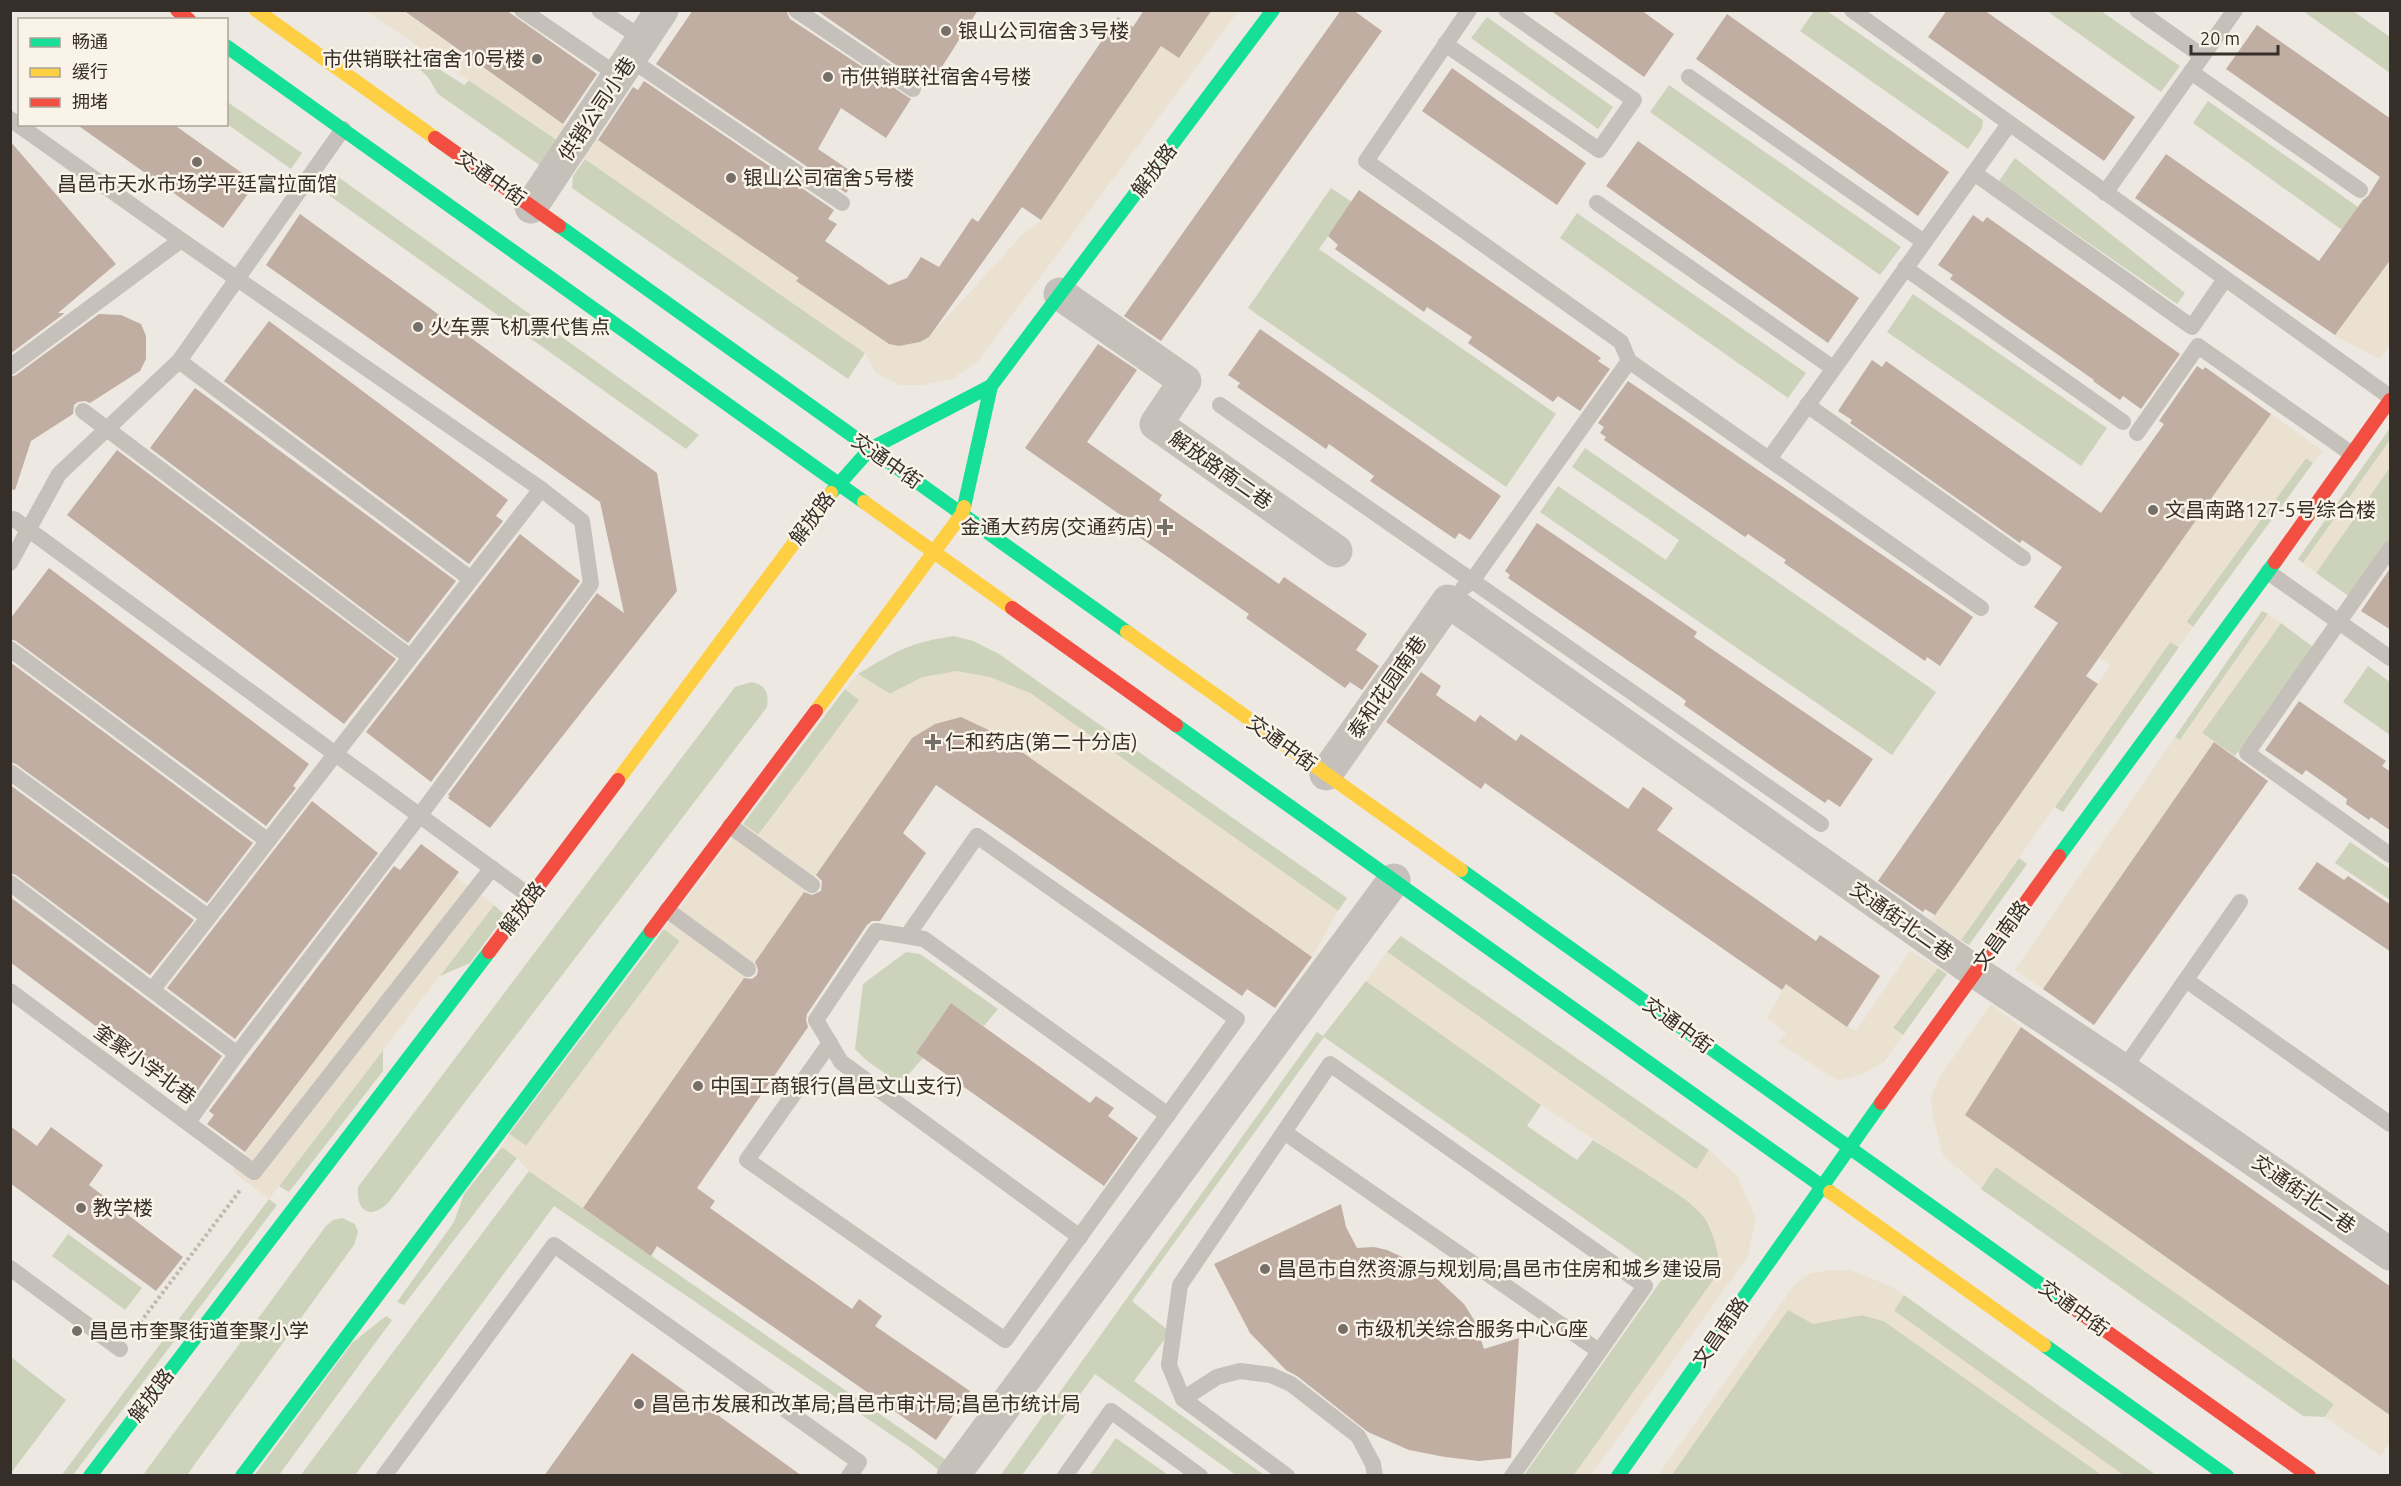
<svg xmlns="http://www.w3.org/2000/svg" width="2401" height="1486" viewBox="0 0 2401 1486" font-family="Ubuntu,'Noto Sans SC',sans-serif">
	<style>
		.green { fill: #cdd3bb }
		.plaza { fill: #ebe1d0 }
		.building { fill: #c0aea3 }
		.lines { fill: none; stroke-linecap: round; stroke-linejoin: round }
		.path { stroke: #bfb9b2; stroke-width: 4; stroke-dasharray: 3 3; stroke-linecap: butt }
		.lane { stroke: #c6c0ba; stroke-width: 16 }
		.street { stroke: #c6c0ba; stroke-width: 33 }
		.fast { stroke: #16e098; stroke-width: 14 }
		.slow { stroke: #ffcf43; stroke-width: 14 }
		.jam { stroke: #f24e42; stroke-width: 14 }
		.poi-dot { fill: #766f69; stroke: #f9f3e8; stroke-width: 2 }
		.labels { text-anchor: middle; stroke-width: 5; stroke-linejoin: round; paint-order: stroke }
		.poi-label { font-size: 20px; fill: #362e28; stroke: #f9f3e8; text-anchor: start }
		.street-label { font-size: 20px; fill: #362e28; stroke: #f9f3e8 }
	</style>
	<rect width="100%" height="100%" fill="#ede8e1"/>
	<g class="green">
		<path d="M1815 10 1827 11 1983 120 1982 128 1968 149 1800 31Z"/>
		<path d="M2047 11H2101L2180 66 2161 92Z"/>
		<path d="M2303 11H2353L2390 37V73Z"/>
		<path d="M1487 17 1613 107 1598 129 1471 38Z"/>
		<path d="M419 56 464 85 469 80 561 143 541 166 438 94 428 77 415 65Z"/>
		<path d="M1669 85 1901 247 1880 275 1650 112Z"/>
		<path d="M226 101 302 153 291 169 227 124Z"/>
		<path d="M2208 101 2358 207 2342 230 2193 123Z"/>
		<path d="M2015 158 2185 293 2177 304 1999 181Z"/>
		<path d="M585 159 865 353 848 379 572 188 573 176Z"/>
		<path d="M334 174 699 435 686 449 323 191Z"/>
		<path d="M1331 188 1352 202 1319 249 1556 414 1506 487 1248 308Z"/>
		<path d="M1577 213 1806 373 1788 398 1560 238Z"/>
		<path d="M1913 294 2107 428 2081 466 1887 332Z"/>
		<path d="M2390 428V440L2303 563 2298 559Z"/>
		<path d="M1585 448 1936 692 1892 755 1540 512 1558 486 1666 560 1679 540 1572 467Z"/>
		<path d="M2306 458 2313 463 2193 627 2186 622Z"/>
		<path d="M2390 467V540L2350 597 2316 573Z"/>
		<path d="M2262 611 2268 614 2180 740 2175 737Z"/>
		<path d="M2281 623 2313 647 2235 756 2202 733Z"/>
		<path d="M954 636 973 641 999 654 1347 898 1338 911 1030 693 923 677 890 694 858 674C894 652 911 642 954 636Z"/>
		<path d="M2170 642 2179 647 2063 812 2055 807Z"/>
		<path d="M2368 666 2390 682V735L2343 702Z"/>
		<path d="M751 682C766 685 769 693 767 707L388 1203C369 1221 356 1210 358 1187L735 687Z"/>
		<path d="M845 689 860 700 758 835 743 824Z"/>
		<path d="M2350 842 2390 869V900L2335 863Z"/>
		<path d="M2019 858 2027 864 1969 945 1961 940Z"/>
		<path d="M494 905 505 915 470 963 440 976Z"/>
		<path d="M664 929 680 941 526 1146 509 1134Z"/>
		<path d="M1401 936 1709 1150 1697 1170 1387 952Z"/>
		<path d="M906 952 920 954 998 1009 984 1026 951 1003 916 1053 923 1058 900 1084 866 1060 855 1049 863 984Z"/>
		<path d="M1938 968 1947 974 1903 1035 1893 1028Z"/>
		<path d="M1366 981 1541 1105 1527 1126 1577 1160 1593 1140C1619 1157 1692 1196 1706 1220 1715 1235 1718 1253 1722 1269L1574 1475H1524L1665 1275 1324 1037 1132 1301 1170 1332 1134 1381 1264 1475H1236L1095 1374 1022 1475 1000 1476 1317 1032 1323 1036Z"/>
		<path d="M383 1050V1071L289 1192 279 1186Z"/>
		<path d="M502 1147 517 1158 404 1305 397 1302 454 1222 464 1194Z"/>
		<path d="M1995 1166 2334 1404 2325 1417 2303 1416 1981 1189Z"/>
		<path d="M529 1171 946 1460 941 1472 915 1451 554 1206 355 1475 300 1476Z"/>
		<path d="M269 1199 277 1205 73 1475 61 1476Z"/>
		<path d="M342 1218 355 1224 358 1232 354 1245 187 1475H143L326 1226 333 1220Z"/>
		<path d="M68 1234 142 1288 125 1310 52 1256Z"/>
		<path d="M1904 1295 2156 1475H2123L1893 1310Z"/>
		<path d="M1788 1309 1813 1323 1862 1315 1884 1321 2102 1475 1671 1476Z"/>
		<path d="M386 1316 392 1320 279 1475 254 1476 352 1343Z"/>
		<path d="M11 1357 66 1400 11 1473H10Z"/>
		<path d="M1116 1438 1168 1475H1090Z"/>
	</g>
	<g class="plaza">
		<path d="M366 11H403L571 130 576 125 799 278 797 282 889 344 899 346 920 342 929 337 1023 234 1041 220 1161 46 1179 58 1212 11H1238L977 362 952 379 923 385H900L876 373 865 353 585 159Z"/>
		<path d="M2390 259V344L2380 359 2335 336Z"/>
		<path d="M2271 414 2323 451 2313 463 2306 458 2186 621 2193 627 2179 647 2170 642 1961 940 1931 920 2110 666 2099 657Z"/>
		<path d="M2390 440V467L2316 573 2303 563Z"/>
		<path d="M2268 614 2281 623 2202 733 2214 742 2043 989 2015 970 2175 737 2180 740Z"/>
		<path d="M957 671 990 677 1030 693 1338 911 1312 957 995 733 961 717 935 724 912 738 583 1208 529 1171 517 1158 502 1147 509 1134 526 1146 680 941 664 929 743 824 759 835 859 700 845 689 858 674 890 694 923 677Z"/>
		<path d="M455 876 494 905 269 1199 232 1171Z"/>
		<path d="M1910 951 1938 968 1893 1028 1903 1035 1884 1062 1861 1075 1838 1081 1778 1042 1786 1033 1767 1018 1786 984 1856 1031Z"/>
		<path d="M1387 952 1696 1170 1709 1150 1737 1176 1756 1219 1747 1258 1591 1475H1574L1721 1269 1715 1241 1706 1219 1688 1201 1541 1105 1366 981Z"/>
		<path d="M1991 1004 2021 1027 1965 1115 2390 1416V1446L2388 1444 2381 1456 2325 1417 2334 1404 1996 1167 1981 1188 1943 1155 1933 1116 1931 1099 1938 1079Z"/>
		<path d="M1828 1270H1848L1866 1276 1893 1287 1904 1295 1894 1311 2123 1475H2102L1884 1321 1862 1315 1813 1324 1788 1310 1671 1475H1658L1795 1284 1809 1274Z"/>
	</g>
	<g class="building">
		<path d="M403 10H506L597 74 563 124Z"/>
		<path d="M693 10H786L790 19 911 99 886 138 841 108 818 149 858 176 846 193 656 64Z"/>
		<path d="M816 10H978L931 84 924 80 922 83Z"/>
		<path d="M1144 10H1212L1179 58 1161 46 1041 220 1022 207 929 337 920 342 899 346 889 344 796 281 799 278 598 140 633 87 638 90 644 81 834 210 828 219 837 224 825 241 889 285 907 278 921 257 939 267 972 218 978 222 1118 17 1133 27Z"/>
		<path d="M1341 10H1353L1382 31 1161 341 1124 316Z"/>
		<path d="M1550 10H1641L1674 34 1644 77Z"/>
		<path d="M1947 10H1984L2135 117 2104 161 1928 37Z"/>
		<path d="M1727 14 1949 172 1918 216 1696 59Z"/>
		<path d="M2257 25 2391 119V259L2335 335 2135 198 2166 154 2319 261 2363 200 2368 196 2380 177 2226 69Z"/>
		<path d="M1452 68 1586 163 1557 205 1422 111Z"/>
		<path d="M76 124H173L256 183 223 228Z"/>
		<path d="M10 141 116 264 58 313H65L10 354Z"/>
		<path d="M1638 141 1859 298 1828 343 1606 186Z"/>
		<path d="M1359 190 1601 358 1598 361 1610 369 1580 411 1558 396 1553 402 1468 343 1472 337 1427 307 1424 312 1335 249 1338 245 1328 236Z"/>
		<path d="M300 214 657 473 677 591 490 828 448 798 450 796 448 795 597 593 624 613 600 502 266 265Z"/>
		<path d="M1973 215 1983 222 1987 217 2180 354 2141 409 2123 396 2120 400 2093 381 2094 380 1950 279 1953 275 1938 265Z"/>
		<path d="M99 314 121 315 141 324 146 336V359L140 371 90 403 85 401 78 402 74 405 73 414 31 441 15 490 10 489V377L16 375Z"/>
		<path d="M269 321 508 500 496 516 503 521 469 564 224 381Z"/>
		<path d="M1260 329 1501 496 1470 540 1459 533 1455 539 1370 481 1374 476 1329 444 1326 449 1237 387 1240 383 1228 375Z"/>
		<path d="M1098 344 1137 370 1087 442 1162 495 1159 500 1279 584 1284 577 1367 634 1356 650 1379 666 1362 690 1350 682 1345 688 1246 618 1249 614 1135 534 1139 528 1025 448Z"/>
		<path d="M1872 360 1882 367 1886 361 2101 513 2164 424 2159 421 2197 366 2203 370 2205 367 2271 414 2086 676 2098 684 1935 915 1925 909 1923 912 1878 881 2058 623 2034 607 2062 567 2022 540 2020 543 1850 423 1852 420 1838 411Z"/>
		<path d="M1628 381 1973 617 1940 666 1927 657 1925 661 1784 563 1786 560 1748 534 1745 537 1604 440 1606 437 1600 433 1604 427 1598 423Z"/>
		<path d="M195 388 456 581 408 643 150 448Z"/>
		<path d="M117 450 396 659 344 724 67 515Z"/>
		<path d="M1537 523 1697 632 1694 637 1873 759 1840 807 1828 799 1825 803 1783 774 1684 705 1686 701 1681 697 1508 578 1510 575 1505 571Z"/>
		<path d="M520 534 580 581 431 782 366 732Z"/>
		<path d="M2391 567V630L2361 611Z"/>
		<path d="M49 568 309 764 293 786 296 788 266 826 16 641 10 639V619Z"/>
		<path d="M10 662 253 843 207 903 16 764 10 762Z"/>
		<path d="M1421 672 1441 686 1436 695 1475 722 1480 715 1516 741 1521 734 1628 809 1643 787 1673 808 1657 830 1816 941 1820 935 1880 976 1847 1027 1786 984 1782 990 1485 783 1481 789 1386 722Z"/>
		<path d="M2299 701 2386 761 2382 766 2391 772V831L2371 817 2369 820 2346 804 2347 799 2306 770 2302 775 2265 750Z"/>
		<path d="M961 717 995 733 1312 957 1275 1008 1247 989 1242 996 936 785 903 833 926 853 880 921H872L867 925 807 1014 806 1020 808 1027 697 1188 715 1201 710 1208 852 1309 859 1299 882 1316 875 1326 970 1391 936 1440 657 1246 651 1256 583 1208 744 978 752 979 757 975 758 970 755 962 804 892 812 895 821 891 822 881 816 875 912 738 935 724Z"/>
		<path d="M2214 742 2268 781 2094 1025 2043 989Z"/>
		<path d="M10 785 194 920 150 975 16 875 10 873Z"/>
		<path d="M312 801 378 853 235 1039 167 988Z"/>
		<path d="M421 844 459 872 245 1152 207 1124 214 1115 209 1111 394 866 400 870Z"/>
		<path d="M2317 862 2344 880 2348 876 2391 905V952L2298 889Z"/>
		<path d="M10 897 222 1056 192 1098 10 962Z"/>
		<path d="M951 1003 1090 1103 1096 1096 1114 1108 1108 1116 1138 1138 1104 1186 916 1053Z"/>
		<path d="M2021 1027 2391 1287V1416L1965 1115Z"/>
		<path d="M10 1126 37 1146 51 1127 103 1165 89 1185 183 1257 156 1291 10 1183Z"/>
		<path d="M1341 1204 1346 1227 1357 1248 1374 1247 1387 1250 1413 1262 1434 1276 1464 1304 1474 1320 1484 1349 1519 1338 1511 1458 1479 1461 1445 1457 1409 1450 1368 1432 1297 1376 1286 1370 1250 1333 1214 1264Z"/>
		<path d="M632 1353 802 1476H544Z"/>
	</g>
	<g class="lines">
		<path class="path" d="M133 1332 241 1189"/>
		<g class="lane">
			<path d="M522 10 619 76"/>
			<path d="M599 10 643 39"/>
			<path d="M796 10 913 89"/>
			<path d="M1469 10 1366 161 1621 342 1629 361 1981 608"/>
			<path d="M1852 10 2390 397"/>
			<path d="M2137 10 2202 56"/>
			<path d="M1445 44 1599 150 1634 100 1506 10"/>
			<path d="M630 59 842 203"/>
			<path d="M2191 72 2360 190"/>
			<path d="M1689 77 1924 242"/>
			<path d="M10 119 181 240 541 489 582 521 591 584 420 815 237 1054 10 883"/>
			<path d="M1974 173 2192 327 2225 279"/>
			<path d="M2105 193 2235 10"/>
			<path d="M1597 203 1833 368"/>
			<path d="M1905 268 2123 422"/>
			<path d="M179 361 471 579"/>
			<path d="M10 367 181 240"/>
			<path d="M1220 405 1821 824"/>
			<path d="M1807 405 2023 558"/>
			<path d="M83 411 410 657"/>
			<path d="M2137 433 2198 346 2352 454"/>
			<path d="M1769 459 2009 124"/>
			<path d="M14 519 531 897"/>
			<path d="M2390 549 2247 753 2390 855"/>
			<path d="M10 563 59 474 179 361 343 129"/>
			<path d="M2268 572 2390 658"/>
			<path d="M1463 588 1472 581 1629 361"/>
			<path d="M10 649 268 841"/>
			<path d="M10 772 208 917"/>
			<path d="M730 826 812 885"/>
			<path d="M667 910 748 969"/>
			<path d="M2186 980 2390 1124"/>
			<path d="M153 989 541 489"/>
			<path d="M10 991 254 1172 492 868"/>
			<path d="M830 1043 747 1160 1005 1340 1237 1019 977 836 907 936"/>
			<path d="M2123 1070 2240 902"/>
			<path d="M188 1122 237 1054"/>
			<path d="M1284 1132 1599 1351"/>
			<path d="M1080 1237 841 1062 816 1020 876 931 924 939 1168 1115"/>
			<path d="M10 1268 120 1349"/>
			<path d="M1183 1399 1217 1377 1240 1371 1271 1375 1291 1384 1358 1436 1373 1464 1375 1476"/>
			<path d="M384 1476 554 1245 859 1462 849 1476"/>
			<path d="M1065 1476 1111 1411 1200 1476"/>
			<path d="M1287 1476 1183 1399 1169 1365 1180 1285 1330 1064 1645 1286 1512 1476"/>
		</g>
		<g class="street">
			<path d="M531 207 662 10"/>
			<path d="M1060 294 1185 381 1156 424 1336 551"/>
			<path d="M1326 774 1448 601 1974 971 2123 1070 2390 1254"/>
			<path d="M953 1476 1394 880"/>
		</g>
		<g class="fast">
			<path d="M226 46 864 502"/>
			<path d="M559 226 1127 632"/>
			<path d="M831 493 870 449 991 386"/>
			<path d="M964 507 991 386 1273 10"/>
			<path d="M1176 725 1830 1192"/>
			<path d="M2059 856 2275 562"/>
			<path d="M1461 870 2078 1311"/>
			<path d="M2044 1345 2227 1476"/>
			<path d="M90 1476 489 952"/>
			<path d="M242 1476 651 931"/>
			<path d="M1618 1476 1881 1103"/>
		</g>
		<g class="slow">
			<path d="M256 10 435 138"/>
			<path d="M864 502 1012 608"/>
			<path d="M1127 632 1461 870"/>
			<path d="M816 711 962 514 964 507"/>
			<path d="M618 780 831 493"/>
			<path d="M1830 1192 2044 1345"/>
		</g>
		<g class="jam">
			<path d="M177 10 189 20"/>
			<path d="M435 138 559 226"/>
			<path d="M2275 562 2390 400"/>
			<path d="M1012 608 1176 725"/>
			<path d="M651 931 816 711"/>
			<path d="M489 952 618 780"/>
			<path d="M1881 1103 2059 856"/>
			<path d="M2078 1311 2309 1476"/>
		</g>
	</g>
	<g class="poi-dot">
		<circle cx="946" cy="31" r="6"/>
		<circle cx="537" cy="59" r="6"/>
		<circle cx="828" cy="77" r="6"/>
		<circle cx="197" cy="162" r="6"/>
		<circle cx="731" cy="178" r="6"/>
		<circle cx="418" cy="327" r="6"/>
		<circle cx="2153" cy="510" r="6"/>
		<path d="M1162 518h6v6h6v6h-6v6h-6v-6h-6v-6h6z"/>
		<path d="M930 733h6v6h6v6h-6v6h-6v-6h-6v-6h6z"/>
		<circle cx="698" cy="1086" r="6"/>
		<circle cx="81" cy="1208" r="6"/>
		<circle cx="1265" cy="1269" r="6"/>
		<circle cx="1343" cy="1329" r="6"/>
		<circle cx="77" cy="1331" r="6"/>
		<circle cx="639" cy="1404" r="6"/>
	</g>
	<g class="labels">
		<g class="poi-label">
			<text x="958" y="38">银山公司宿舍3号楼</text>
			<text x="525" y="66" text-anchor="end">市供销联社宿舍10号楼</text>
			<text x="840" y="84">市供销联社宿舍4号楼</text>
			<text x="743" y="185">银山公司宿舍5号楼</text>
			<text x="197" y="191" text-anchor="middle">昌邑市天水市场学平廷富拉面馆</text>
			<text x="430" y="334">火车票飞机票代售点</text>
			<text x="2165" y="517">文昌南路127-5号综合楼</text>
			<text x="1153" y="534" text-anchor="end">金通大药房(交通药店)</text>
			<text x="945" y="749">仁和药店(第二十分店)</text>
			<text x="710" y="1093">中国工商银行(昌邑文山支行)</text>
			<text x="93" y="1215">教学楼</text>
			<text x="1277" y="1276">昌邑市自然资源与规划局;昌邑市住房和城乡建设局</text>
			<text x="1355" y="1336">市级机关综合服务中心G座</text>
			<text x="89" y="1338">昌邑市奎聚街道奎聚小学</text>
			<text x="651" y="1411">昌邑市发展和改革局;昌邑市审计局;昌邑市统计局</text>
		</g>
		<g class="street-label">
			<text transform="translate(597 109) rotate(-56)" y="7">供销公司小巷</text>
			<text transform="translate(1154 170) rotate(-53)" y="7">解放路</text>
			<text transform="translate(491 178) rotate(35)" y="7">交通中街</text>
			<text transform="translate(887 461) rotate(35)" y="7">交通中街</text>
			<text transform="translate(1221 470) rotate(35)" y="7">解放路南二巷</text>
			<text transform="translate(812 518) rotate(-53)" y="7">解放路</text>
			<text transform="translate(1387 687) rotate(-55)" y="7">泰和花园南巷</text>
			<text transform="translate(1282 743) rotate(36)" y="7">交通中街</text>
			<text transform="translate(522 908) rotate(-53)" y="7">解放路</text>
			<text transform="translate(1902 921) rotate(35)" y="7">交通街北二巷</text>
			<text transform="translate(2001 935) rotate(-54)" y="7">文昌南路</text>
			<text transform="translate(1678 1025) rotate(36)" y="7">交通中街</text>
			<text transform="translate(145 1064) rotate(36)" y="7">奎聚小学北巷</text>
			<text transform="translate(2304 1194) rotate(35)" y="7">交通街北二巷</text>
			<text transform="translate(2074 1308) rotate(36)" y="7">交通中街</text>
			<text transform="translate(1720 1332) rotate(-55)" y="7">文昌南路</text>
			<text transform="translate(151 1395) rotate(-53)" y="7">解放路</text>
		</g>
	</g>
	<rect width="2401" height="1486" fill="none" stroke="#362e28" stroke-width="24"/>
	<rect x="18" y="18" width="210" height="108" fill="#f9f3e8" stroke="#aba49b" stroke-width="1.5"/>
	<rect x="30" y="38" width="30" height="9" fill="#16e098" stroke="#aba49b" stroke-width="1.5"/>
	<text x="72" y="48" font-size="18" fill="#362e28">畅通</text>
	<rect x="30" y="68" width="30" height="9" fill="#ffcf43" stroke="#aba49b" stroke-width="1.5"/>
	<text x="72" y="78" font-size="18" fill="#362e28">缓行</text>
	<rect x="30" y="98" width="30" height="9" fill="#f24e42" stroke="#aba49b" stroke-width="1.5"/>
	<text x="72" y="108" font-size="18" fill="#362e28">拥堵</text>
	<path d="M2191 45v9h87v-9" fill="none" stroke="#362e28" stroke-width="3"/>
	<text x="2200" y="45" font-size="18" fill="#362e28" stroke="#f9f3e8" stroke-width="4.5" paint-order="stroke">20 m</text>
</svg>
